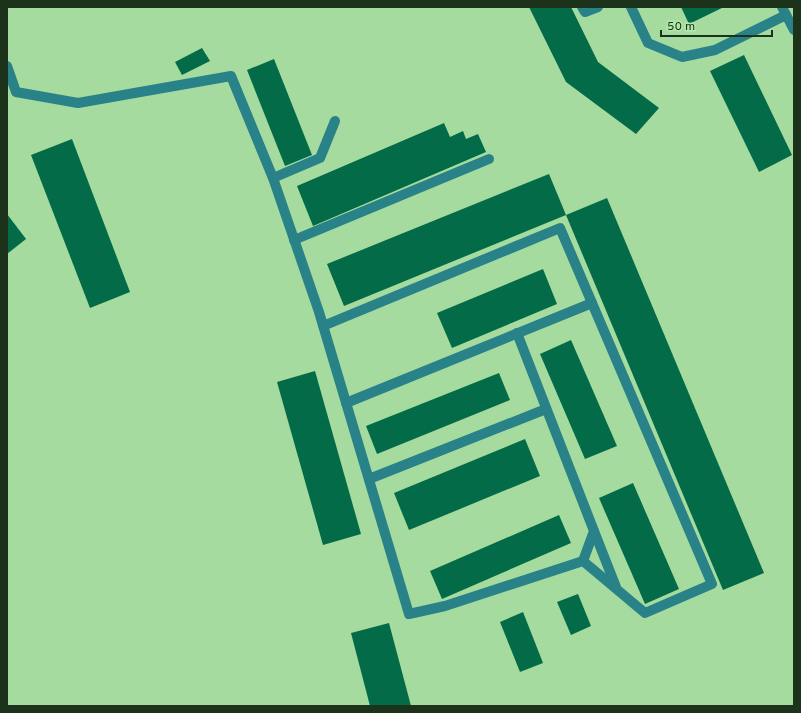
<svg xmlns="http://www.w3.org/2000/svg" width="801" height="713" viewBox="0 0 801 713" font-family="Overpass,sans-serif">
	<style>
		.building { fill: #036b47 }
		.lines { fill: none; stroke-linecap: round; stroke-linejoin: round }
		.minor { stroke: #288288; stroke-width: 10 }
	</style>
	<rect width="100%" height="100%" fill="#a5db9e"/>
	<g class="building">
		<path d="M529 7H571L598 62 659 108 636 134 566 82Z"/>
		<path d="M681 7H724L689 24Z"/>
		<path d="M202 48 210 61 182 75 175 62Z"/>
		<path d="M744 55 792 155 759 172 710 71Z"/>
		<path d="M274 59 312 155 285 166 247 70Z"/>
		<path d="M444 123 450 137 463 131 466 139 478 134 486 152 313 226 297 186Z"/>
		<path d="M72 139 130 292 90 308 31 155Z"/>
		<path d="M549 174 566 215 344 306 327 264Z"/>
		<path d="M607 198 764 573 723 590 566 215Z"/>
		<path d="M7 214 26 239 7 254Z"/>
		<path d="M543 269 557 304 452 348 437 313Z"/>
		<path d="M571 340 617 446 585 459 540 354Z"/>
		<path d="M315 371 361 534 323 545 277 382Z"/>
		<path d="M499 373 510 400 377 454 366 426Z"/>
		<path d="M525 439 540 476 409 530 394 493Z"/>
		<path d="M633 483 679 589 645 604 599 498Z"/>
		<path d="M559 515 571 543 442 599 430 571Z"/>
		<path d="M578 594 591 626 571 635 557 602Z"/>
		<path d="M523 612 543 663 520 672 500 622Z"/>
		<path d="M389 623 411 706H370L351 633Z"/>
	</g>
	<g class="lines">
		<g class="minor">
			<path d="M582 7 585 12 598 7"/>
			<path d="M631 7 648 43 682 57 715 50 786 15"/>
			<path d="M782 7 794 30"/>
			<path d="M7 66 16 92 78 103 231 76 273 178 319 312 409 614 445 606 583 561 645 613 712 584 560 228 323 326"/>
			<path d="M273 178 320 158 335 121"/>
			<path d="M294 240 489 159"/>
			<path d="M517 333 594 531 583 561"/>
			<path d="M346 403 592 303"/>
			<path d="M369 479 546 409"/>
			<path d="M594 531 616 587"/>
		</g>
	</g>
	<rect width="801" height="713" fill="none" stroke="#1d321a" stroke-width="16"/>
	<path d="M661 30v6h111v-6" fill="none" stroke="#1d321a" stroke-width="2"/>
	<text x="667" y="30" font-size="12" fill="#1d321a" stroke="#b2e8ab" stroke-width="3" paint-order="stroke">50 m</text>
</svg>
